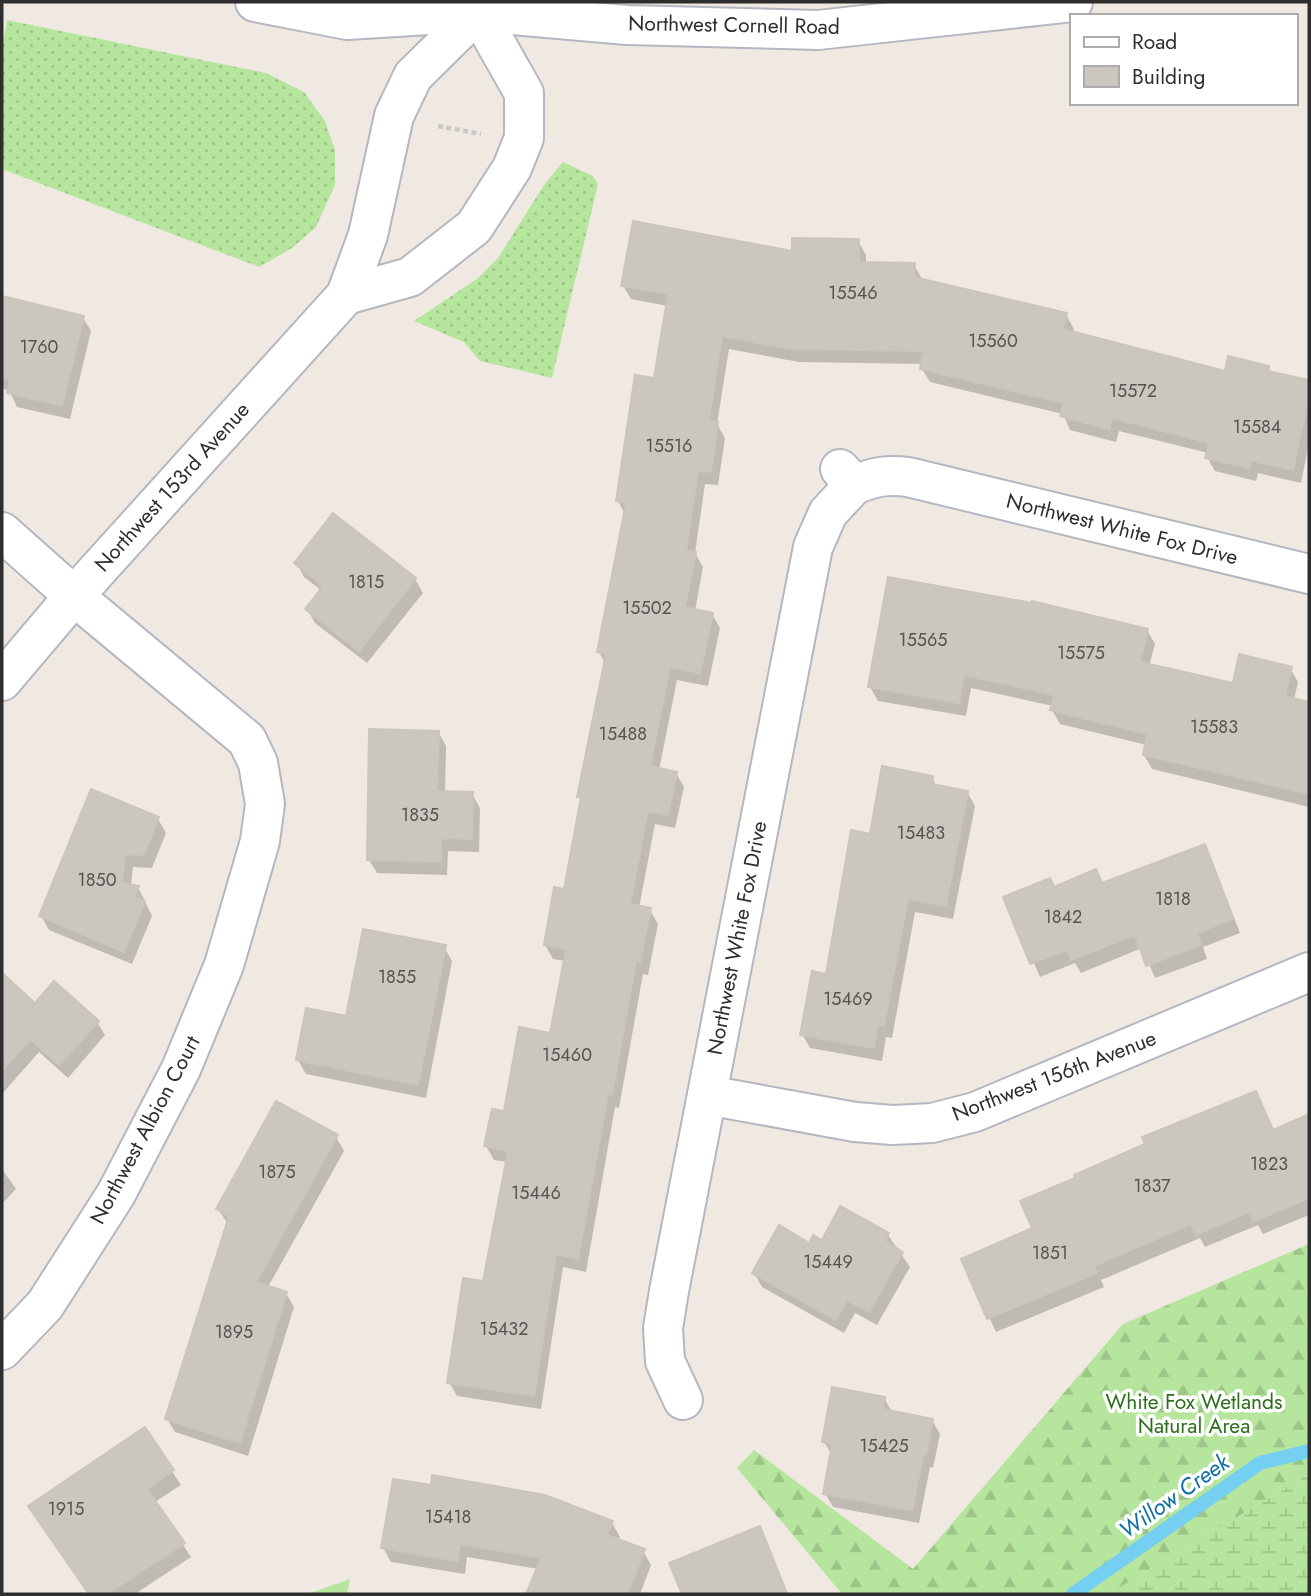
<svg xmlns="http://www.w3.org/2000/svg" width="1311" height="1596" viewBox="0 0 1311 1596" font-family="Jost,sans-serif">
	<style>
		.grass { fill: url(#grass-dots) }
		.forest { fill: url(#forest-firs) }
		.wetland { fill: url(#wetland-marsh) }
		.shadow { fill: #0003 }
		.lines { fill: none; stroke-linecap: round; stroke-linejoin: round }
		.stream { stroke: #75cff0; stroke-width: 14 }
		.building { fill: #cbc7bf; stroke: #cbc5ba; stroke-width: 2 }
		.minor-casing { stroke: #b4b7c1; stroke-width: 42 }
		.secondary-casing { stroke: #b4b7c1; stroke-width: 42 }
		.path { stroke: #c9c9c9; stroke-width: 4.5; stroke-dasharray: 5 3.5; stroke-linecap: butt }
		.minor { stroke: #fff; stroke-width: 38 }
		.secondary { stroke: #fff; stroke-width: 38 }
		.labels { text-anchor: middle; stroke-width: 7; stroke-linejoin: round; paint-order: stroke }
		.number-label { font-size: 18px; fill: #555452 }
		.street-label { font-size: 21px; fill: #2e2e2e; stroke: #fff }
		.park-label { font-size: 21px; fill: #2c6e1b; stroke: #fff }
		.water-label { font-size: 23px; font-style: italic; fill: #0d6fa3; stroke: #fff }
	</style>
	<defs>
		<pattern id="grass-dots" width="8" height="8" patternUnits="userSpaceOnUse" patternTransform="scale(1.75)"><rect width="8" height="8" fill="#b6e59e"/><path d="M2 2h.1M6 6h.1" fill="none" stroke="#9dc588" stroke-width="1.8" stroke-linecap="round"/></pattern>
		<pattern id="forest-firs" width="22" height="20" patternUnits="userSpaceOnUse" patternTransform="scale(1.75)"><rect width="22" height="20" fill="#b6e59e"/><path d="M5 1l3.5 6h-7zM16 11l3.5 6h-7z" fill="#9dc588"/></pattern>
		<pattern id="wetland-marsh" width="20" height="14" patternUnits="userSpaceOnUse" patternTransform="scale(1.75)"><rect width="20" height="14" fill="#b6e59e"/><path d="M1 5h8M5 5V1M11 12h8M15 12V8" fill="none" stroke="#9dc588"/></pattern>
	</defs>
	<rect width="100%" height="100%" fill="#efe9e1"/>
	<g class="grass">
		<path d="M7 20 266 73 304 92 325 121 335 150V185L316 227 292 248 259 267 2 169V51Z"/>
		<path d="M563 162 593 176 598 184 552 378 480 361 464 342 414 321 477 279 498 258 544 185Z"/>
	</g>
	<g class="forest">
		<path d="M1309 1244V1474L1109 1594H842L737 1468 754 1450 913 1569 1123 1324Z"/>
		<path d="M350 1579 347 1594H308Z"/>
	</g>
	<path class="wetland" d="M1309 1474V1594H1109Z"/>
	<g class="shadow">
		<path d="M858 241 866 255V264L914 265 922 279 1066 315 1074 329 1073 334 1226 373 1268 367 1271 373 1309 382V443L1301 483 1258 473 1256 481 1215 471 1207 457 1208 453 1119 431 1116 442 1070 430 1063 414 930 382 922 369 923 364 799 362 729 349 717 424 725 438 718 485 705 484 695 553 703 567 695 611 712 614 720 628 708 686 677 680 659 770 676 773 684 787 675 828 655 824 639 908 650 910 658 924 648 975 643 974 619 1108 615 1107 586 1272 563 1267 541 1409 457 1396 449 1382 484 1283 508 1162 494 1160 486 1146 552 1035 565 961 553 959 545 945 565 891 582 801 579 796 606 665 599 652 625 514 618 501 655 380 668 306 631 299 623 286Z"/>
		<path d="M2 298 83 318 91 331 70 419 17 407 9 390 2 389Z"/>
		<path d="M297 563 415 579 423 593 367 663 315 623 307 609 322 591 304 577Z"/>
		<path d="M1147 630 1155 644 1149 666 1234 685 1290 668 1298 682 1294 700 1309 703V807L1152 769 1144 755 1147 745 1060 724 1052 710 1053 706 971 688 966 716 878 701 870 687Z"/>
		<path d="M438 732 446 746 445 793 472 794 480 808 479 852 448 851 447 875 377 873 369 860Z"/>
		<path d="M932 778 937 787 967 792 975 806 953 919 915 912 892 1038 886 1037 882 1061 810 1048 802 1034 828 976 871 836Z"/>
		<path d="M158 819 166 833 152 868 133 867 131 886 138 887 152 916 132 964 49 930 41 916Z"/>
		<path d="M1204 846 1212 860 1240 933 1203 947 1207 959 1155 978 1142 948 1081 973 1075 963 1040 977 1005 898 1054 888 1096 872 1103 884Z"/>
		<path d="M444 947 452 961 426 1098 306 1074 298 1060 347 1018Z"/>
		<path d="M2 975 35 1005 97 1022 105 1035 68 1078 39 1052 2 1094Z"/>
		<path d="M1256 1093 1274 1131 1309 1116V1215L1263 1234 1258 1225 1205 1247 1200 1238 1101 1280 1104 1287 996 1332 963 1260 1034 1229 1147 1145Z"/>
		<path d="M336 1137 344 1151 268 1287 286 1293 294 1307 248 1456 175 1432 167 1419 228 1224 218 1209Z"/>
		<path d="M2 1169 16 1189 2 1204Z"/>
		<path d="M888 1235 910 1267 877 1325 855 1313 844 1333 762 1287 754 1273 810 1245Z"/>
		<path d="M884 1398 892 1412 932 1420 940 1434 933 1468 930 1467 919 1523 833 1507 825 1493 832 1455 824 1442Z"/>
		<path d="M145 1430 181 1485 155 1502 191 1557 135 1594H89L38 1520Z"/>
		<path d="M612 1523 620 1537 618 1541 643 1551 651 1565 640 1594H528L538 1569 467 1557 465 1574 391 1562 383 1548Z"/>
		<path d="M761 1533 769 1547 788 1594H684L672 1564Z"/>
	</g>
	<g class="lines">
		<path class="stream" d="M1073 1594 1260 1463 1309 1451"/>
	</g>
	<g class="building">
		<path d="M633 221 792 251V238L859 239V262L915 263 914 277 1067 313 1063 329 1225 371 1228 356 1269 366 1268 371 1309 380V397L1293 470 1250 460 1249 468 1205 458 1209 443 1112 418 1109 429 1060 416 1064 403 920 369 924 351 790 349 722 336 709 420 718 422 711 472 698 471 686 550 696 552 685 607 713 613 700 673 670 667 650 766 677 772 668 815 648 811 630 904 651 908 640 962 636 961 612 1095 608 1094 578 1259 556 1254 534 1396 447 1383 463 1278 483 1281 508 1151 484 1146 492 1109 504 1111 519 1027 550 1033 566 949 544 945 554 887 564 889 581 797H577L606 654 597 652 626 503 616 501 635 375 654 378 668 294 621 286Z"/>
		<path d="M2 296 84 316 62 406 7 393 10 380 2 378Z"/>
		<path d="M333 513 416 578 359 651 305 609 323 586 294 563Z"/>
		<path d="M888 577 1032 603V601L1148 629 1140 662 1233 683 1239 654 1292 667 1285 696 1309 702V794L1143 755 1147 734 1050 710 1054 695 964 675 959 703 868 687Z"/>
		<path d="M369 729 439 731 437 791 473 792 472 839 441 838V862L367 860Z"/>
		<path d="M882 766 933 776 932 784 968 791 946 906 908 899 884 1025 878 1024 874 1048 800 1035 812 971 826 974 851 830 870 834Z"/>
		<path d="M91 789 159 817 144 855 125 854 122 883 139 886 134 897 145 901 124 952 39 916Z"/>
		<path d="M1205 844 1233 919 1197 933 1201 945 1146 966 1135 935 1071 960 1067 950 1030 964 1003 897 1050 878 1054 887 1096 869 1102 883Z"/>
		<path d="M363 929 446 945 418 1085 296 1060 306 1008 346 1016Z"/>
		<path d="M2 973 35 1003 54 981 99 1021 59 1065 30 1039 2 1071Z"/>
		<path d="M1256 1091 1273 1130 1309 1114V1198L1253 1222 1249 1212 1196 1235 1191 1224 1094 1266 1097 1273 987 1319 961 1259 1032 1228 1020 1201 1075 1178 1074 1175 1145 1144 1142 1137Z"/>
		<path d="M276 1101 338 1135 256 1282 287 1292 240 1443 165 1419 229 1216 216 1209Z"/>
		<path d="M840 1206 889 1233 885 1241 903 1252 869 1312 847 1300 836 1320 752 1273 779 1225 809 1243 813 1235 822 1240Z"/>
		<path d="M832 1387 885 1397 883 1409 933 1419 926 1455 923 1454 912 1510 823 1494 832 1444 822 1442Z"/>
		<path d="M145 1427 174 1470 147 1489 185 1543 107 1594H89L28 1506Z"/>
		<path d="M432 1475 545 1495 613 1521 607 1535 645 1549 627 1594H526L541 1558 460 1544 457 1561 381 1548 393 1479 431 1485Z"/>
		<path d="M760 1526 787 1594H682L669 1563Z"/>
	</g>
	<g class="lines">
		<g class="minor-casing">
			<g id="minor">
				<path d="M346 295 410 277 474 227 512 168 524 138V93L478 12"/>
				<path d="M840 469 854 485C873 477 888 474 908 477L1309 574"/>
				<path d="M2 532 74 596 247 740 258 763 265 804 260 841 224 965 181 1069 116 1194 45 1305 2 1350"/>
				<path d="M2 681 74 596 346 295 368 235 394 116 413 76 478 12 480 2"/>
				<path d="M707 1095 855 1122 893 1125 932 1123 975 1112 1309 972"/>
				<path d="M683 1400 665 1361 663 1328 669 1291 813 547 828 513 854 485"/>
			</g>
		</g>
		<g class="secondary-casing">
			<path id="secondary" d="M255 2 347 20 478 12 627 25 818 30 1073 2"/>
		</g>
		<path class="path" d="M438 126 481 134"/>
		<use href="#minor" class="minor"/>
		<use href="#secondary" class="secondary"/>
	</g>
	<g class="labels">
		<g class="number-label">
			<text x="853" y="299">15546</text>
			<text x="993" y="347">15560</text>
			<text x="39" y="353">1760</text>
			<text x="1133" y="397">15572</text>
			<text x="1257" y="433">15584</text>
			<text x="669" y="452">15516</text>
			<text x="366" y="588">1815</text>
			<text x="647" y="614">15502</text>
			<text x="923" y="646">15565</text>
			<text x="1081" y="659">15575</text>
			<text x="1214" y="733">15583</text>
			<text x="623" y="740">15488</text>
			<text x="420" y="821">1835</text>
			<text x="921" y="839">15483</text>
			<text x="97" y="886">1850</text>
			<text x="1173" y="905">1818</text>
			<text x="1063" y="923">1842</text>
			<text x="397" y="983">1855</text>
			<text x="848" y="1005">15469</text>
			<text x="567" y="1061">15460</text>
			<text x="1269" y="1170">1823</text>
			<text x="277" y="1178">1875</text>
			<text x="1152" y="1192">1837</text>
			<text x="536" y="1199">15446</text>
			<text x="1050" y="1259">1851</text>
			<text x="828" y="1268">15449</text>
			<text x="504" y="1335">15432</text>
			<text x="234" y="1338">1895</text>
			<text x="884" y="1452">15425</text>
			<text x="66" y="1515">1915</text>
			<text x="448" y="1523">15418</text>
		</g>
		<g class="street-label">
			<text transform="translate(734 25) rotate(1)" y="7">Northwest Cornell Road</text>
			<text transform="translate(172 487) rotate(-48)" y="7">Northwest 153rd Avenue</text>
			<text transform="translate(1122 529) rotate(14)" y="7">Northwest White Fox Drive</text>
			<text transform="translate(737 938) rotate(-79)" y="7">Northwest White Fox Drive</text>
			<text transform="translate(1054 1076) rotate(-21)" y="7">Northwest 156th Avenue</text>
			<text transform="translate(145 1130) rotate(-62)" y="7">Northwest Albion Court</text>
		</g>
		<g class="park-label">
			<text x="1194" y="1409">White Fox Wetlands<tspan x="1194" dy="24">Natural Area</tspan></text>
		</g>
		<g class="water-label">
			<text transform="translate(1174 1496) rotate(-35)" y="8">Willow Creek</text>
		</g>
	</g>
	<rect width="1311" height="1596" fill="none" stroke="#2e2e2e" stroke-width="7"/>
	<rect x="1070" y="14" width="228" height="91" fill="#ffffff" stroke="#ababab" stroke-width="2"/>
	<rect x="1084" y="37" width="35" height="10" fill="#ffffff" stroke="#ababab" stroke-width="2"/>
	<text x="1132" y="49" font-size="21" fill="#2e2e2e">Road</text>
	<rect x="1084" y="66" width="35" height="21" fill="#cbc7bf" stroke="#ababab" stroke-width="2"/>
	<text x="1132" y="84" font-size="21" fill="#2e2e2e">Building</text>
</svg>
